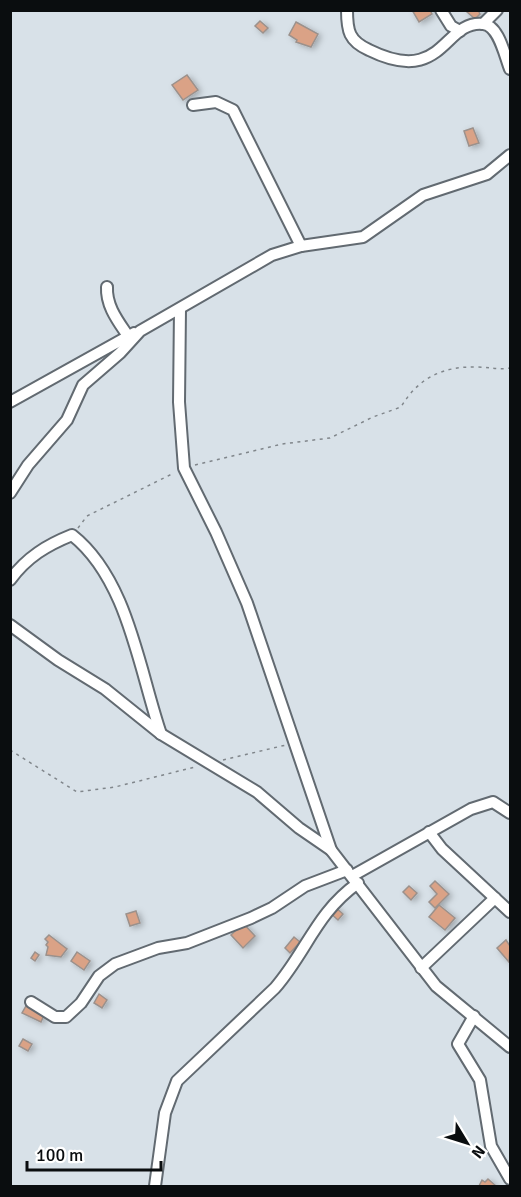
<svg xmlns="http://www.w3.org/2000/svg" width="521" height="1197" viewBox="0 0 521 1197" font-family="Signika,sans-serif">
	<style>
		.building { fill: #daa286; stroke: #9b918c; stroke-width: 1.5; filter: url(#shadow) }
		.lines { fill: none; stroke-linecap: round; stroke-linejoin: round }
		.minor-casing { stroke: #626a71; stroke-width: 14 }
		.path { stroke: #80868b; stroke-width: 1.5; stroke-dasharray: 3 4.5; stroke-linecap: butt }
		.minor { stroke: #fff; stroke-width: 10 }
	</style>
	<defs>
		<filter id="shadow"><feDropShadow dx="3" dy="2" stdDeviation="3" flood-color="#0004"/></filter>
	</defs>
	<rect width="100%" height="100%" fill="#d8e1e8"/>
	<g class="building">
		<path d="M412 10H430L432 14 419 22Z"/>
		<path d="M478 10 480 14 475 19 466 11Z"/>
		<path d="M260 21 268 28 263 33 255 26Z"/>
		<path d="M296 22 318 34 311 47 296 42 297 40 289 35Z"/>
		<path d="M187 75 198 90 183 100 172 85Z"/>
		<path d="M473 128 479 143 469 146 464 131Z"/>
		<path d="M435 881 449 894 435 908 429 902 437 894 430 886Z"/>
		<path d="M409 886 417 893 411 900 403 892Z"/>
		<path d="M439 905 455 918 445 930 429 917Z"/>
		<path d="M334 906 343 914 338 920 329 912Z"/>
		<path d="M136 911 140 923 130 926 126 914Z"/>
		<path d="M243 923 255 936 243 948 231 935Z"/>
		<path d="M49 935 67 949 61 957 46 955 48 947 46 945 48 942 45 939Z"/>
		<path d="M294 937 300 942 290 953 285 948Z"/>
		<path d="M506 940 510 946 509 962 497 948Z"/>
		<path d="M35 952 39 955 35 961 31 958Z"/>
		<path d="M77 952 90 961 84 970 71 961Z"/>
		<path d="M99 994 107 1000 102 1008 94 1003Z"/>
		<path d="M26 1006 44 1015 41 1022 22 1013Z"/>
		<path d="M23 1039 32 1044 28 1051 19 1046Z"/>
		<path d="M488 1179 496 1186H479L482 1180 485 1182Z"/>
	</g>
	<g class="lines">
		<g class="minor-casing">
			<g id="minor">
				<path d="M347 10C347 31 349 41 369 50 444 87 443 20 483 24 499 25 505 57 510 69"/>
				<path d="M441 10 451 26 460 31"/>
				<path d="M483 24 497 10"/>
				<path d="M193 105 216 102 233 110 301 246"/>
				<path d="M107 287C106 306 118 321 128 336"/>
				<path d="M180 309 179 402 184 468 216 532 247 603 331 850"/>
				<path d="M10 402 134 333"/>
				<path d="M10 493 28 465 67 420 83 385 120 353 140 331 272 255 301 246 363 237 423 195 487 174 510 155"/>
				<path d="M10 580C27 557 47 545 72 535 128 579 139 670 161 734"/>
				<path d="M10 625 58 660 105 689 161 734 257 792 299 828 331 850 436 986 510 1047"/>
				<path d="M429 832 442 849 510 912"/>
				<path d="M352 876 471 809 493 802 510 813"/>
				<path d="M421 968 495 898"/>
				<path d="M31 1002 55 1017H66L81 1003 99 976 115 964 158 948 187 943 251 918 272 908 305 886 347 870"/>
				<path d="M474 1016 458 1044 480 1080 491 1146 510 1179"/>
				<path d="M155 1186 165 1113 177 1081 275 988C307 951 316 913 358 883"/>
			</g>
		</g>
		<g class="path">
			<path d="M195 465 282 444 330 438 373 417 401 407C418 378 443 366 477 367 489 367 498 370 510 368"/>
			<path d="M78 528 87 516 174 473"/>
			<path d="M10 750 77 792 115 787 195 767"/>
			<path d="M223 760 286 745"/>
		</g>
		<use href="#minor" class="minor"/>
	</g>
	<rect width="521" height="1197" fill="none" stroke="#0a0d0f" stroke-width="24"/>
	<g transform="translate(467 1143) rotate(128)" stroke="#ffffff" stroke-width="4.5" paint-order="stroke">
	<path d="M0-4.5L10 22L0 15L-10 22Z" fill="#0a0d0f"/>
	<text y="-9" font-size="16" font-weight="bold" text-anchor="middle" fill="#0a0d0f">N</text>
	</g>
	<path d="M27 1161v9h134v-9" fill="none" stroke="#0a0d0f" stroke-width="3"/>
	<text x="36" y="1161" font-size="18" fill="#0a0d0f" stroke="#ffffff" stroke-width="4.5" paint-order="stroke">100 m</text>
</svg>
